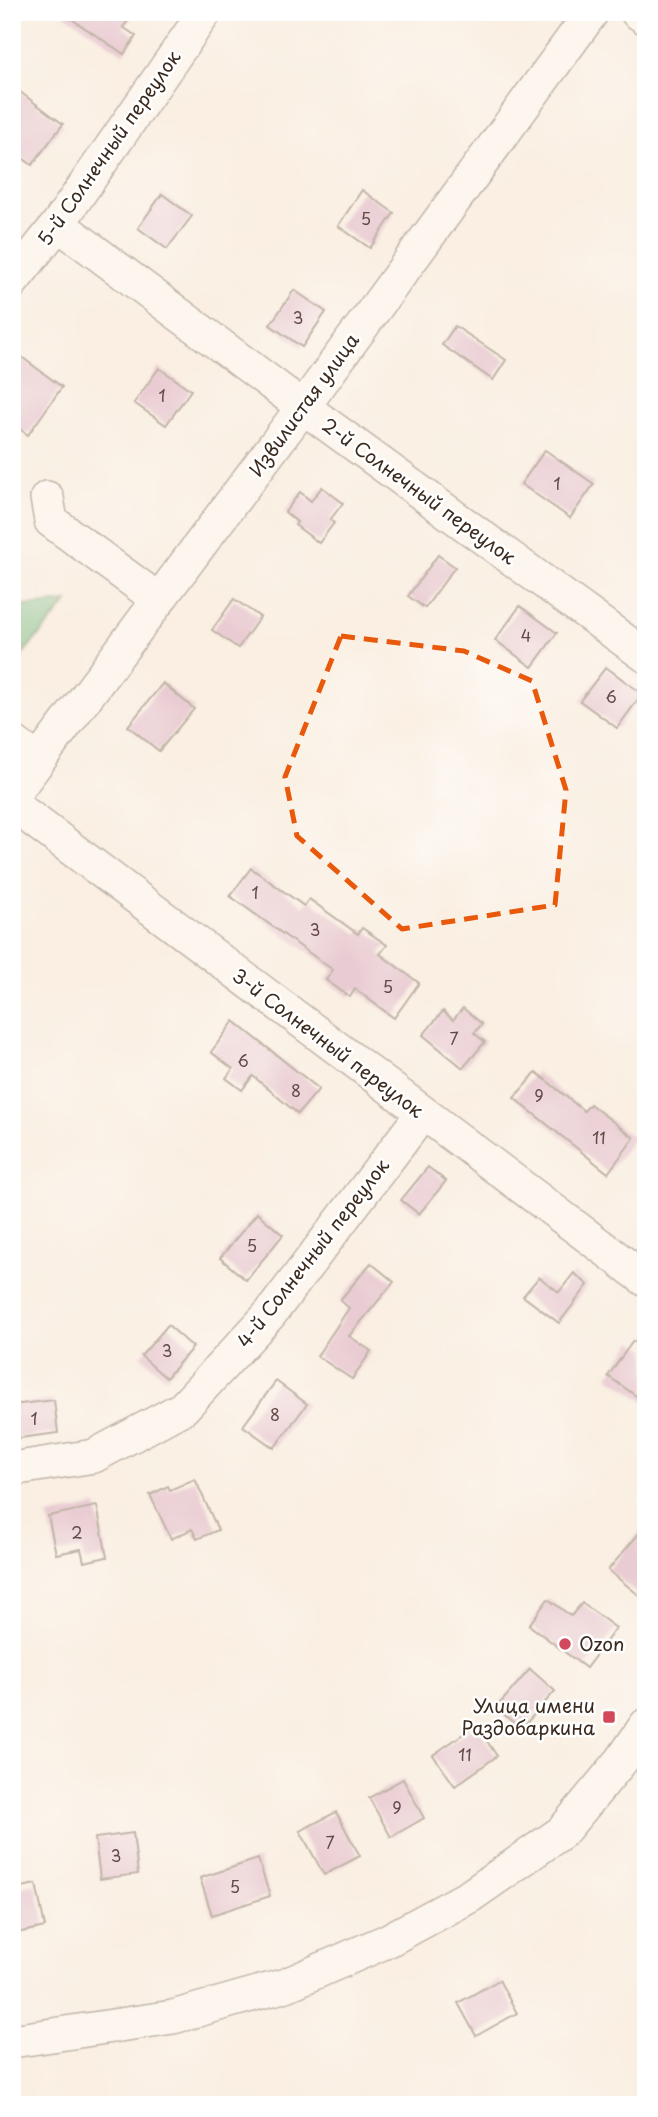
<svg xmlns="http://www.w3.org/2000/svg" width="658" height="2117" viewBox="0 0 658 2117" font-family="'Playpen Sans',sans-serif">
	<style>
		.forest { fill: #72bc84; stroke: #567351; stroke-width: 2 }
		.building { fill: #d6a3c1 }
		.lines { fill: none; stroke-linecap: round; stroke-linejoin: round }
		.minor-casing { stroke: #7e6f63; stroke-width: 36 }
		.minor { stroke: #fff; stroke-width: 33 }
		.marked { fill: none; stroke: #e8590c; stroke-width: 5; stroke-dasharray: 14 9; stroke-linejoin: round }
		.poi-dot { fill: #d1495b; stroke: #fff; stroke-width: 2.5 }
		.labels { text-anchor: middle; stroke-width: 5; stroke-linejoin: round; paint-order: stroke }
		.number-label { font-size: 16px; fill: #624847 }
		.street-label { font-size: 19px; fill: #3b2a1e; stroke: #fff }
		.poi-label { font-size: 19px; fill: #3b2a1e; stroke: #fff; text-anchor: start }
	</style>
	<rect width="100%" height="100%" fill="#fff"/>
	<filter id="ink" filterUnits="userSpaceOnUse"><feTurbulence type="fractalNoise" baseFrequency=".0143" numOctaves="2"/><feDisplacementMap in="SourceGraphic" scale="14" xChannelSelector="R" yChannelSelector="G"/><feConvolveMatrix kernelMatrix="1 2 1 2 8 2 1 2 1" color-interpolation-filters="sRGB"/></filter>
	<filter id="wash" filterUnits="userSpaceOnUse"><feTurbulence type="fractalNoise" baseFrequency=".00686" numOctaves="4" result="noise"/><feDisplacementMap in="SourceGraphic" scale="28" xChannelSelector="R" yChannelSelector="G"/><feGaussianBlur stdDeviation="1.57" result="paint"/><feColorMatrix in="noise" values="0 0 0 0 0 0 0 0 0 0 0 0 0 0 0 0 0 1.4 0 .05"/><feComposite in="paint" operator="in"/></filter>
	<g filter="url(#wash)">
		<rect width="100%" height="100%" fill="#faefe2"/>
		<path class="forest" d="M68 602 12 666V607Z"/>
		<g id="blocks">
			<g class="building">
				<path d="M61 12H136L123 27 136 36 124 54Z"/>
				<path d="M12 86 63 124 32 165 12 150Z"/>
				<path d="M362 190 394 213 370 248 338 226Z"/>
				<path d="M162 194 192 216 167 249 138 228Z"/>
				<path d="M294 290 326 312 302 347 270 325Z"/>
				<path d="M455 326 506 360 493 380 442 345Z"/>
				<path d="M19 355 62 387 28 435 12 423V366Z"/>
				<path d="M159 368 191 390 166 425 134 403Z"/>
				<path d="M545 450 594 484 570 518 521 484Z"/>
				<path d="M322 487 343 503 330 520 334 523 319 543 295 525 297 522 285 512 300 492 311 501Z"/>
				<path d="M438 555 455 567 425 608 408 596Z"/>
				<path d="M234 599 260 617 238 648 212 630Z"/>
				<path d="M520 606 557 633 532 667 495 640Z"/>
				<path d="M606 667 642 694 617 728 580 701Z"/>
				<path d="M163 683 194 709 159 751 128 726Z"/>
				<path d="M251 868 304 906 309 899 358 934 362 928 387 945 380 954 419 983 394 1018 355 989 350 997 326 980 333 970 230 896Z"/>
				<path d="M463 1008 482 1024 474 1033 485 1042 463 1068 423 1035 443 1011 453 1020Z"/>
				<path d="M234 1021 319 1089 298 1114 253 1076 242 1090 226 1078 233 1069 211 1052Z"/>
				<path d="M536 1072 584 1111 590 1104 634 1138 608 1173 514 1098Z"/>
				<path d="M428 1167 446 1181 419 1214 401 1200Z"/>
				<path d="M257 1213 283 1235 246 1280 220 1258Z"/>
				<path d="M371 1263 394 1282 349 1336 371 1351 352 1379 317 1356 349 1308 340 1300Z"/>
				<path d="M574 1273 588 1285 559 1323 523 1296 539 1277 559 1292Z"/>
				<path d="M168 1325 193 1347 166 1378 141 1356Z"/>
				<path d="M633 1341 646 1349V1403L608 1376Z"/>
				<path d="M276 1381 307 1404 274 1448 243 1426Z"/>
				<path d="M54 1400 58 1433 12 1439V1405Z"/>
				<path d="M195 1479 218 1530 197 1539 192 1529 171 1539 150 1495 168 1486 170 1490Z"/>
				<path d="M97 1506 107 1557 84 1562 81 1549 56 1554 48 1516Z"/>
				<path d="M646 1525V1601L608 1570Z"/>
				<path d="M548 1599 571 1616 582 1603 616 1628 586 1668 529 1625Z"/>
				<path d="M530 1669 555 1691 521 1729 496 1708Z"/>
				<path d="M476 1725 497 1756 455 1786 433 1755Z"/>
				<path d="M403 1779 424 1818 391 1837 369 1798Z"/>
				<path d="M336 1812 360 1856 324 1875 300 1831Z"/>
				<path d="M133 1833 138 1874 100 1879 95 1838Z"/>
				<path d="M258 1859 270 1896 212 1915 200 1878Z"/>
				<path d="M36 1884 45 1927 12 1934V1889Z"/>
				<path d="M499 1980 517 2013 476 2036 458 2003Z"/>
			</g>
		</g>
	</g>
	<g filter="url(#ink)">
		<use href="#blocks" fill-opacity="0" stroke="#7e6f63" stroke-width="2"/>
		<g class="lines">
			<g class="minor-casing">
				<g id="minor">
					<path d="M637 12 646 18"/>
					<path d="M58 224 303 407 646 656"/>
					<path d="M12 282 58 224 205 12"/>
					<path d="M47 498 51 521 159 600"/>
					<path d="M12 741 37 760"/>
					<path d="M12 796 303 407 592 12"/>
					<path d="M12 804 646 1280"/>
					<path d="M12 1469 94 1456 183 1408 270 1314 422 1114"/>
					<path d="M12 2041 173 2017 286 1985 387 1941 470 1896 562 1832 622 1760 646 1725"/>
				</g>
			</g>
			<use href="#minor" class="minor"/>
		</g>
	</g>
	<path d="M0 0H658V2117H0ZM341 636 464 651 532 681 566 790 555 905 402 929 297 836 285 777Z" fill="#faefe2" fill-opacity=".55" fill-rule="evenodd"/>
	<path class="marked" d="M341 636 464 651 532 681 566 790 555 905 402 929 297 836 285 777Z"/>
	<g class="poi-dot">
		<circle cx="565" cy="1644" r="7"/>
		<rect x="602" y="1710" width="14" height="14" rx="3.5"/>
	</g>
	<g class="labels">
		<g class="number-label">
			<text x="366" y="225">5</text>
			<text x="298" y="324">3</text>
			<text x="162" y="402">1</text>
			<text x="557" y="490">1</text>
			<text x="526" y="642">4</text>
			<text x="611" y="703">6</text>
			<text x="255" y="899">1</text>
			<text x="315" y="936">3</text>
			<text x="388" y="993">5</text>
			<text x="454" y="1045">7</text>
			<text x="243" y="1067">6</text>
			<text x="296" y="1097">8</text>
			<text x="539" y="1102">9</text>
			<text x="599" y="1144">11</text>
			<text x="252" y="1252">5</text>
			<text x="167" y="1357">3</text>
			<text x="275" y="1421">8</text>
			<text x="34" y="1425">1</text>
			<text x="77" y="1539">2</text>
			<text x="465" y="1761">11</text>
			<text x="397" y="1814">9</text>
			<text x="330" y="1849">7</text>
			<text x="116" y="1862">3</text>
			<text x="235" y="1893">5</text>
		</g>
		<g class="street-label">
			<text transform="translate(109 148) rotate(-55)" y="7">5-й Солнечный переулок</text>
			<text transform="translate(304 405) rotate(-54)" y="7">Извилистая улица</text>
			<text transform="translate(419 491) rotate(36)" y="7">2-й Солнечный переулок</text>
			<text transform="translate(328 1043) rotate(37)" y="7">3-й Солнечный переулок</text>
			<text transform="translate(313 1253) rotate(-52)" y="7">4-й Солнечный переулок</text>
		</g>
		<g class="poi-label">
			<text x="579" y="1651">Ozon</text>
			<text x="595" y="1713" text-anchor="end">Улица имени<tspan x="595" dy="22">Раздобаркина</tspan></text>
		</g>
	</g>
	<rect width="658" height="2117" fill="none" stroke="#fff" stroke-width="42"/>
</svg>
